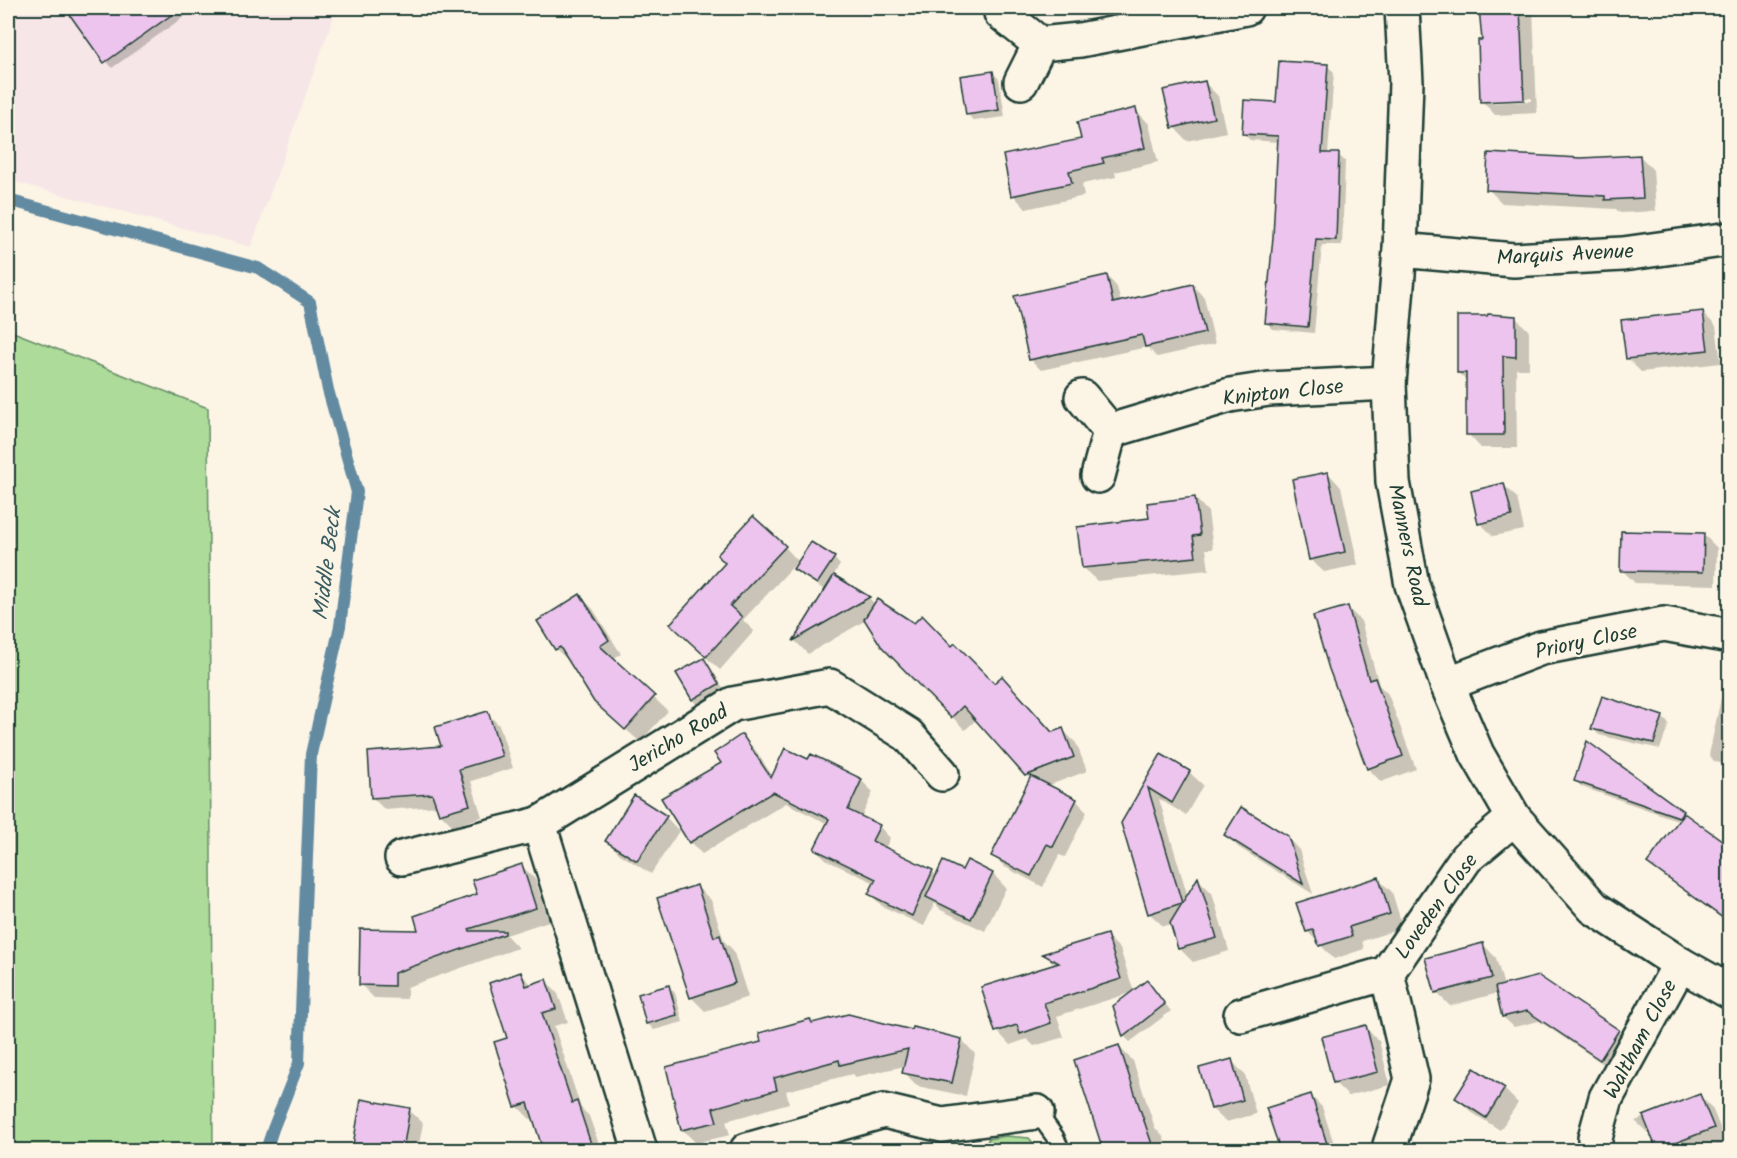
<svg xmlns="http://www.w3.org/2000/svg" width="1737" height="1158" viewBox="0 0 1737 1158" font-family="Kalam,sans-serif">
	<style>
		.built { fill: #f7e6e7 }
		.green { fill: #addb9a; stroke: #668c67; stroke-width: 1.5 }
		.shadow { fill: #0003; fill-rule: evenodd }
		.lines { fill: none; stroke-linecap: round; stroke-linejoin: round }
		.stream { stroke: #628aa1; stroke-width: 12 }
		.building { fill: #ecc4ed; stroke: #1f3d34; stroke-width: 1.5 }
		.lane-casing { stroke: #1f3d34; stroke-width: 21 }
		.street-casing { stroke: #1f3d34; stroke-width: 38 }
		.lane { stroke: #fcf5e5; stroke-width: 16 }
		.street { stroke: #fcf5e5; stroke-width: 33 }
		.labels { text-anchor: middle; stroke-width: 4.5; stroke-linejoin: round; paint-order: stroke }
		.street-label { font-size: 21px; fill: #1f3d34; stroke: #fcf5e5 }
		.water-label { font-size: 22px; font-style: italic; fill: #3b5d62; stroke: #fcf5e5 }
	</style>
	<rect width="100%" height="100%" fill="#fcf5e5"/>
	<filter id="ink" filterUnits="userSpaceOnUse"><feTurbulence type="fractalNoise" baseFrequency=".0167" numOctaves="2"/><feDisplacementMap in="SourceGraphic" scale="12" xChannelSelector="R" yChannelSelector="G"/><feConvolveMatrix kernelMatrix="1 2 1 2 8 2 1 2 1" color-interpolation-filters="sRGB"/></filter>
	<g filter="url(#ink)">
		<path class="built" d="M8 8H337L251 247 8 180Z"/>
		<g class="green">
			<path d="M8 330 208 408 213 1150H8L10 1021 8 769Z"/>
			<path d="M1006 1136 1029 1138 1039 1150H986L988 1139Z"/>
		</g>
		<g class="shadow">
			<path d="M66 8H190L192 11 112 68Z"/>
			<path d="M1481 8H1533L1537 113 1495 115 1482 101 1484 42ZM1531 98V101L1493 103V100Z"/>
			<path d="M1327 66 1334 72 1328 154 1338 155 1345 161 1342 245H1322L1314 333 1273 329 1267 323 1275 237 1279 142 1250 140 1243 133Z"/>
			<path d="M993 73 999 79 1005 117 974 121 967 114Z"/>
			<path d="M1204 82 1218 96 1226 132 1187 141 1174 127Z"/>
			<path d="M1136 110 1149 124 1158 162 1115 172 1116 177 1082 184 1084 196 1026 209 1013 195 1082 140Z"/>
			<path d="M1640 156 1653 170 1656 211 1620 213 1616 209 1502 203 1488 189 1581 159Z"/>
			<path d="M1107 276 1117 287 1121 303 1193 286 1204 297 1215 344 1157 357 1147 347 1041 370 1030 359Z"/>
			<path d="M1703 313 1716 326 1721 363 1641 372 1627 358Z"/>
			<path d="M1515 317 1529 331V369H1516L1517 448H1481L1468 434V382L1458 373Z"/>
			<path d="M1328 473 1341 487 1358 565 1324 572 1310 559Z"/>
			<path d="M1504 485 1517 498 1524 530 1493 536 1480 523Z"/>
			<path d="M1195 498 1208 512 1213 549H1206L1209 570 1097 581 1083 567 1151 520Z"/>
			<path d="M1703 534 1717 548 1716 585 1635 583 1622 570Z"/>
			<path d="M785 547 798 561 743 620 754 631 720 670 685 638Z"/>
			<path d="M834 558 840 565 833 576 869 598 876 605 952 648 1053 733 1063 730 1076 743 1087 771 1047 786 1076 800 1087 812 1065 857 1059 855 1043 887 1005 867 993 856 1031 779 977 719 965 730 882 645 866 620 808 654 795 641 826 591 802 575 795 569Z"/>
			<path d="M580 596 593 609 621 654 612 659 668 711 640 742 610 715 570 662 556 649Z"/>
			<path d="M1347 607 1361 621 1379 685 1388 694 1416 769 1381 782 1368 768Z"/>
			<path d="M704 659 710 666 725 691 699 706 693 700Z"/>
			<path d="M1721 698 1730 700V765L1715 762 1709 755Z"/>
			<path d="M487 713 499 725 513 768 471 781 482 817 453 826 441 814 438 806 385 810 373 798Z"/>
			<path d="M1662 717 1669 724 1660 749 1599 735 1593 729Z"/>
			<path d="M742 736 754 748 773 777 809 761 811 756 862 781 873 792 861 818 879 826 890 838 885 849 933 872 937 876 963 872 968 862 993 874 1006 888 985 931 941 910 935 903 924 926 882 906 870 894 875 883 828 861 816 849 828 824 786 803 702 854 690 842 723 764Z"/>
			<path d="M1161 756 1189 772 1203 785 1186 815 1159 799 1188 897 1199 880 1212 893 1229 951 1193 962 1180 949 1172 924 1163 926 1149 913 1123 823Z"/>
			<path d="M1576 781 1682 813 1730 848V925L1656 869 1680 821 1582 787Z"/>
			<path d="M666 817 679 831 651 874 620 854 607 841Z"/>
			<path d="M1226 835 1287 837 1299 850 1313 894 1238 847Z"/>
			<path d="M522 866 535 879 549 921 506 935 518 948 407 987V999L374 998 361 985 420 931Z"/>
			<path d="M1378 879 1392 892 1403 928 1362 941 1364 949 1334 959 1307 931Z"/>
			<path d="M697 887 711 900 724 941 733 950 748 997 705 1011 691 997Z"/>
			<path d="M1107 936 1120 949 1134 992 1147 982 1171 1011 1130 1042 1124 1036 1115 1007 1133 992 1057 1016 1064 1037 1034 1046 1027 1039 1010 1045 997 1031 1056 966 1045 955Z"/>
			<path d="M1483 944 1496 958 1504 986 1539 978 1618 1031 1629 1042 1611 1069 1539 1021 1514 1027 1503 1017 1498 993 1450 1006 1436 992Z"/>
			<path d="M521 974 532 985 545 980 558 994 568 1022 554 1026 581 1108 589 1116 601 1150H545L534 1118 530 1119 517 1106 509 1039Z"/>
			<path d="M669 987 675 993 683 1022 654 1030 647 1023Z"/>
			<path d="M810 1020 814 1024 962 1040 975 1054 966 1096 917 1086 904 1072 905 1066 855 1077 852 1074 786 1091 789 1103 726 1121 730 1135 696 1143 683 1130 667 1068 763 1043Z"/>
			<path d="M1365 1027 1379 1041 1390 1085 1348 1096 1334 1082Z"/>
			<path d="M1119 1047 1133 1061 1155 1128 1163 1136 1168 1150H1103L1100 1135Z"/>
			<path d="M1232 1061 1245 1075 1256 1114 1226 1122 1212 1109Z"/>
			<path d="M1474 1070 1504 1089 1518 1103 1500 1130 1471 1112 1457 1098Z"/>
			<path d="M1310 1095 1322 1107 1336 1150H1282L1268 1109Z"/>
			<path d="M1699 1095 1712 1108 1721 1130 1730 1135V1150H1677L1647 1132 1635 1121Z"/>
			<path d="M409 1110 423 1123 418 1150H360L354 1145Z"/>
			<path d="M1552 1145 1558 1150H1538Z"/>
		</g>
		<g class="lines">
			<path class="stream" d="M8 200 258 268 310 302 328 390 357 492 340 626 311 754 299 1063 273 1129 266 1150"/>
		</g>
		<g class="building">
			<path d="M65 8H181L104 63Z"/>
			<path d="M1479 8H1520L1524 100 1480 102 1478 40H1482Z"/>
			<path d="M1279 61 1328 64 1322 153H1339L1336 240 1316 239 1308 327 1265 323 1273 237 1278 136 1242 134 1244 100 1276 102Z"/>
			<path d="M993 71 999 110 966 115 960 76Z"/>
			<path d="M1205 81 1214 118 1172 128 1163 90Z"/>
			<path d="M1136 108 1145 148 1102 158 1104 163 1069 171 1072 183 1011 196 1003 155 1081 139 1077 122Z"/>
			<path d="M1488 153 1581 158 1640 155 1643 198 1605 200V196L1486 190Z"/>
			<path d="M1107 275 1113 303 1193 284 1205 333 1145 347 1142 335 1029 360 1014 296Z"/>
			<path d="M1703 311 1708 350 1626 359 1621 320Z"/>
			<path d="M1488 314 1516 316V357L1503 356 1504 435H1466V373H1457V316H1487Z"/>
			<path d="M1328 472 1345 552 1309 560 1292 479Z"/>
			<path d="M1504 483 1512 516 1478 524 1471 491Z"/>
			<path d="M1195 497 1200 535 1193 536 1196 557 1082 568 1077 527 1149 518 1147 503Z"/>
			<path d="M753 516 786 546 730 606 742 617 706 657 670 624 725 563 717 555Z"/>
			<path d="M1621 531 1704 533 1703 572 1620 571Z"/>
			<path d="M811 542 835 557 817 584 793 569Z"/>
			<path d="M834 575 870 597 793 641Z"/>
			<path d="M580 594 609 640 600 646 655 696 625 730 594 702 560 647 555 650 537 621Z"/>
			<path d="M877 599 914 623 922 615 952 646 955 643 994 683 1002 676 1052 732 1063 728 1074 757 1025 776 963 706 951 718 881 646 864 619Z"/>
			<path d="M1348 606 1369 680 1375 678 1403 756 1367 769 1329 669 1313 616Z"/>
			<path d="M704 658 719 684 692 700 676 673Z"/>
			<path d="M1602 696 1663 716 1654 743 1591 729Z"/>
			<path d="M488 711 502 756 459 769 470 805 439 814 432 794 371 798 368 752 441 746 435 727Z"/>
			<path d="M742 734 771 778 785 748 808 759 811 754 862 779 848 810 880 825 872 841 933 870 912 916 868 894 876 879 814 849 829 819 773 792 689 843 661 798 721 763 714 753Z"/>
			<path d="M1587 741 1683 811 1679 817 1574 781Z"/>
			<path d="M1161 754 1190 771 1172 803 1148 788 1182 903 1148 914 1121 823Z"/>
			<path d="M1031 776 1077 799 1053 847 1047 844 1031 876 991 856Z"/>
			<path d="M634 795 667 816 637 861 605 841Z"/>
			<path d="M1241 807 1288 836 1303 884 1224 835Z"/>
			<path d="M1684 813 1730 846V923L1647 863Z"/>
			<path d="M967 860 993 873 971 919 926 897 943 861 962 870Z"/>
			<path d="M522 864 536 908 469 929 470 931H505V934L394 973V986L359 985 360 929 418 930 414 916 477 894 472 880Z"/>
			<path d="M1198 877 1217 938 1178 949 1170 923Z"/>
			<path d="M1379 877 1390 914 1349 927 1352 936 1319 946 1313 930 1306 932 1296 903Z"/>
			<path d="M697 885 714 937 720 935 735 983 690 998 657 898Z"/>
			<path d="M1107 934 1121 979 1044 1003 1051 1023 1020 1034 1017 1025 995 1032 981 987 1059 963 1042 954Z"/>
			<path d="M1483 943 1492 978 1435 993 1425 958Z"/>
			<path d="M521 972 526 986 546 979 556 1009 542 1013 572 1103 577 1101 593 1150H543L528 1103 515 1107 494 1042 507 1038 489 983Z"/>
			<path d="M1539 976 1619 1030 1600 1060 1527 1011 1502 1017 1495 987Z"/>
			<path d="M1147 980 1165 1004 1123 1037 1113 1006Z"/>
			<path d="M669 985 677 1015 646 1024 638 994Z"/>
			<path d="M848 1014 912 1030 913 1027 962 1039 952 1083 902 1073 908 1049 840 1065 839 1060 774 1078 777 1090 713 1108 717 1122 681 1130 666 1067 761 1042 759 1033 810 1019 812 1023Z"/>
			<path d="M1366 1025 1378 1072 1333 1083 1321 1037Z"/>
			<path d="M1119 1045 1139 1106 1154 1150H1103L1074 1060Z"/>
			<path d="M1232 1059 1243 1100 1211 1109 1199 1068Z"/>
			<path d="M1474 1068 1505 1088 1486 1118 1455 1098Z"/>
			<path d="M1311 1094 1329 1150H1280L1266 1108Z"/>
			<path d="M1700 1094 1714 1128 1657 1150 1643 1116Z"/>
			<path d="M361 1099 410 1108 403 1150H364V1147L353 1145Z"/>
		</g>
		<g class="lines">
			<g class="lane-casing">
				<path id="lane" d="M1037 1112 1055 1137 1061 1150"/>
			</g>
			<g class="street-casing">
				<g id="street">
					<path d="M1402 8 1406 82 1400 250 1389 383 1393 482 1412 585 1447 684 1477 754 1514 818 1594 908 1680 964 1730 992"/>
					<path d="M1001 13 1040 44 1021 82"/>
					<path d="M1040 44 1080 40 1246 8"/>
					<path d="M1400 250 1514 260 1623 254 1730 239"/>
					<path d="M1082 397 1110 431 1098 476"/>
					<path d="M1110 431 1230 395 1269 389 1389 383"/>
					<path d="M1447 684 1541 648 1664 624 1730 636"/>
					<path d="M402 858 539 824"/>
					<path d="M1387 973 1412 1079 1390 1145"/>
					<path d="M1241 1015 1387 973 1466 858 1514 818"/>
					<path d="M640 1150 539 824 733 704 830 686 908 735 942 774"/>
					<path d="M747 1150 884 1111 942 1125 1037 1112"/>
					<path d="M1595 1150V1138L1606 1098 1680 964"/>
				</g>
			</g>
			<use href="#lane" class="lane"/>
			<use href="#street" class="street"/>
		</g>
	</g>
	<g class="labels">
		<g class="street-label">
			<text transform="translate(1565 254) rotate(-3)" y="7">Marquis Avenue</text>
			<text transform="translate(1283 392) rotate(-6)" y="7">Knipton Close</text>
			<text transform="translate(1408 545) rotate(78)" y="7">Manners Road</text>
			<text transform="translate(1586 641) rotate(-12)" y="7">Priory Close</text>
			<text transform="translate(678 738) rotate(-31)" y="7">Jericho Road</text>
			<text transform="translate(1436 906) rotate(-54)" y="7">Loveden Close</text>
			<text transform="translate(1640 1039) rotate(-62)" y="7">Waltham Close</text>
		</g>
		<g class="water-label">
			<text transform="translate(326 564) rotate(-83)" y="8">Middle Beck</text>
		</g>
	</g>
	<rect width="1737" height="1158" fill="none" stroke="#fcf5e5" stroke-width="30"/>
	<rect x="15" y="15" width="1707" height="1128" fill="none" stroke="#1f3d34" stroke-width="2" filter="url(#ink)"/>
</svg>
